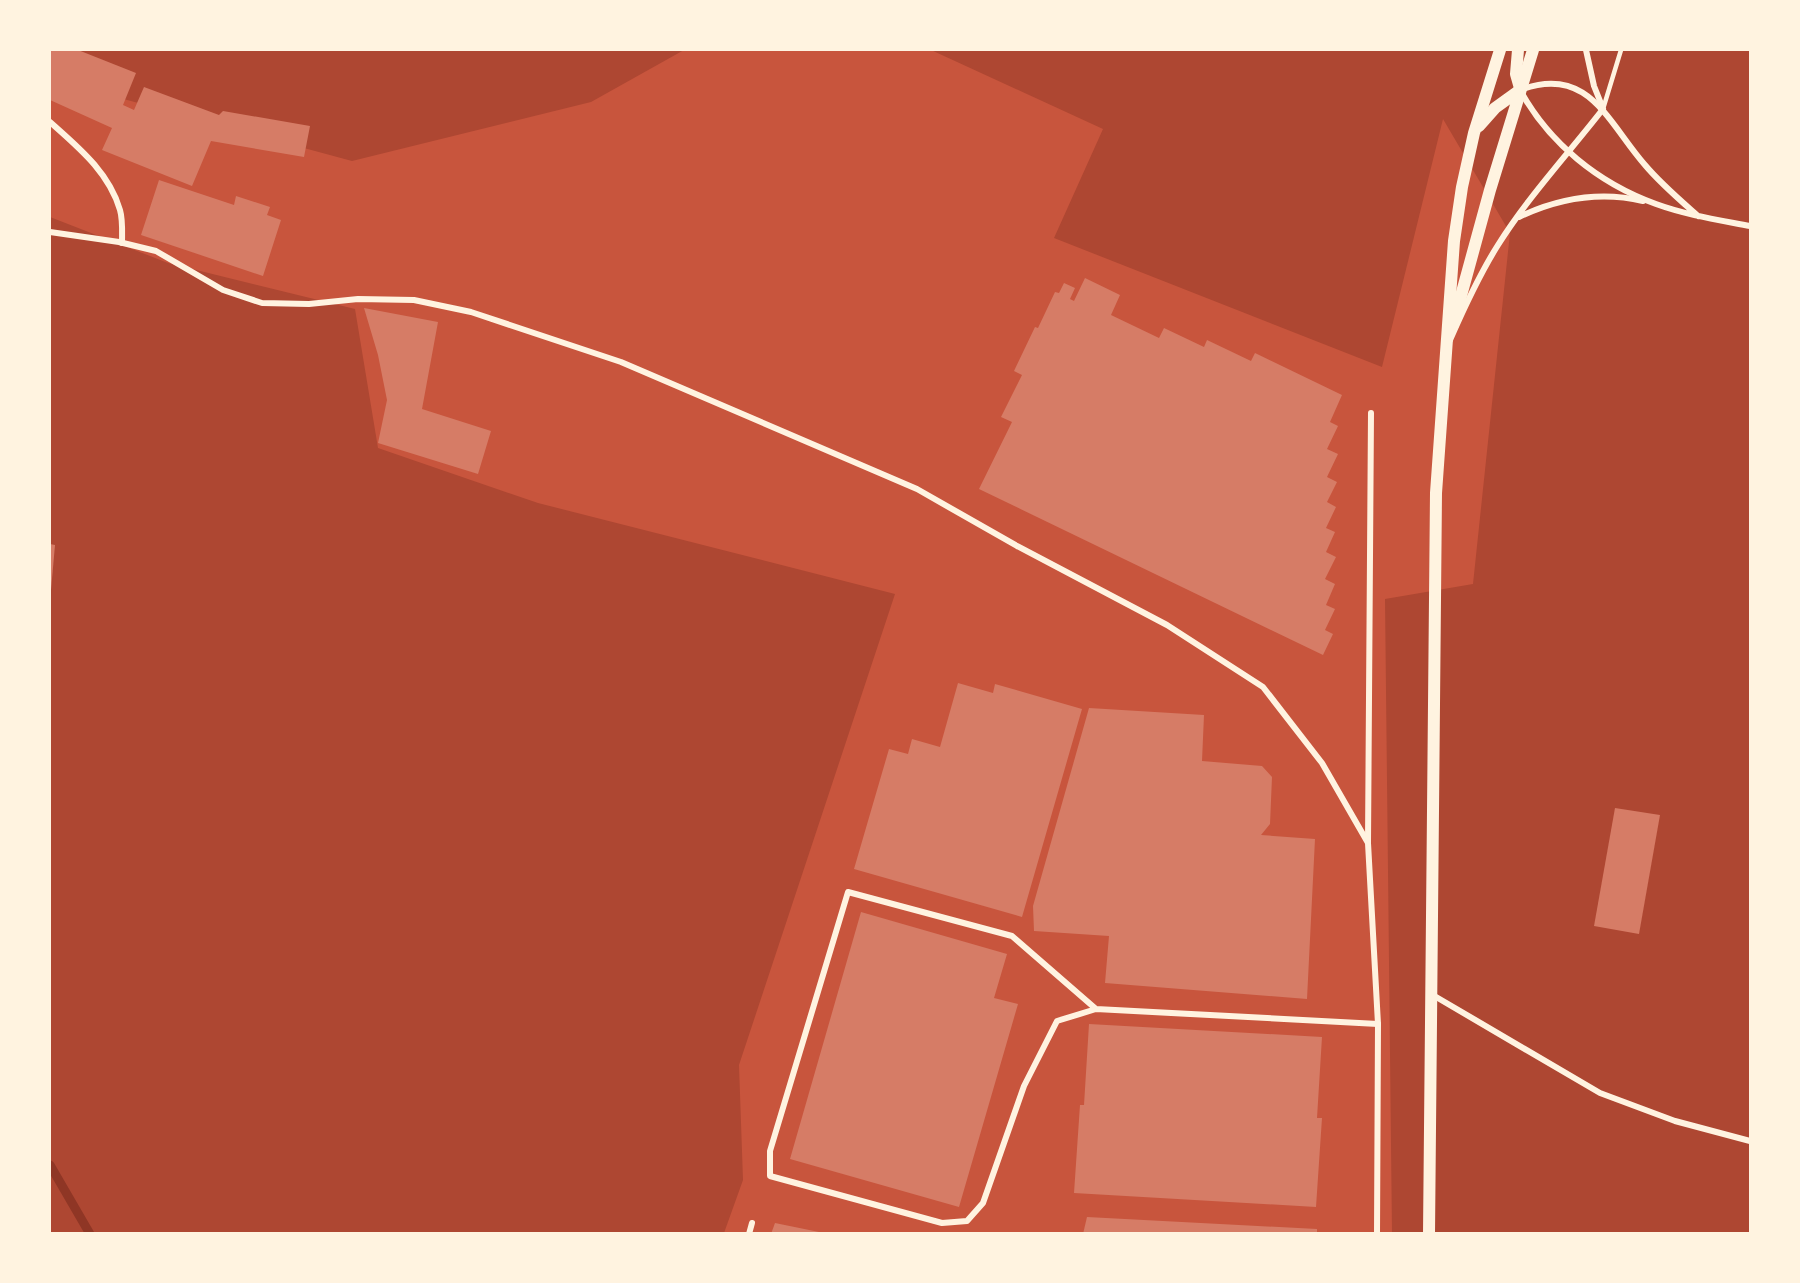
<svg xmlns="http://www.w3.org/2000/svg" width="1800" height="1283" viewBox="0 0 1800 1283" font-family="Inter,sans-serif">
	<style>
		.green { fill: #ae4732 }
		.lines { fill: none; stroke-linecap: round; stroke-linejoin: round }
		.stream { stroke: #8f3625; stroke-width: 9 }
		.building { fill: #d67c66 }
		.service { stroke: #fff3e0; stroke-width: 4.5 }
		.minor { stroke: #fff3e0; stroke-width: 6 }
		.secondary { stroke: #fff3e0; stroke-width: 12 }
	</style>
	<rect width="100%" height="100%" fill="#c8553d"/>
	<g class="green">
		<path d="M50 50H684L591 102 352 161 50 79Z"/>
		<path d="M931 50H1750V1233H1392L1385 599 1473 584 1510 233 1443 119 1382 367 1054 238 1103 129Z"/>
		<path d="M50 217 168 263 355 309 378 448 538 503 895 594 739 1065 743 1180 724 1233H50Z"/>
	</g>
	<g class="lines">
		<path class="stream" d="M50 1165 90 1234"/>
	</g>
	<g class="building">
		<path d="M50 50H78L136 73 123 105 134 110 144 87 219 115 223 111 310 126 304 157 211 141 192 186 102 150 112 128 50 100Z"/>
		<path d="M159 180 234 205 236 196 270 207 267 215 281 220 263 276 141 235Z"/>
		<path d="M1085 278 1120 295 1111 315 1159 338 1164 328 1204 347 1207 340 1251 361 1255 353 1342 395 1330 422 1338 426 1327 449 1338 454 1327 477 1337 482 1327 502 1336 507 1326 528 1335 532 1326 552 1336 557 1325 579 1335 584 1326 605 1335 609 1325 630 1333 634 1323 655 979 489 1012 422 1001 417 1022 375 1014 371 1035 327 1038 328 1055 292 1059 293 1064 283 1075 288 1070 299 1074 301Z"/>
		<path d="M364 308 438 322 422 409 491 431 478 474 378 443 387 400 378 355Z"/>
		<path d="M50 544 55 545 51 590H50Z"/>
		<path d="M958 683 993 693 995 684 1082 709 1022 917 854 869 889 749 908 754 912 739 940 747Z"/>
		<path d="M1089 708 1204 715 1202 761 1262 766 1272 777 1270 824 1261 835 1315 839 1307 999 1105 983 1109 936 1034 931 1033 906Z"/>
		<path d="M1615 808 1660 815 1639 934 1594 926Z"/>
		<path d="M861 912 1007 954 994 998 1018 1004 959 1207 790 1159Z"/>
		<path d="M1089 1024 1322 1037 1317 1118H1322L1316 1207 1074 1193 1080 1105H1084Z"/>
		<path d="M1087 1217 1317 1229V1234H1083Z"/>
		<path d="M775 1223 819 1232V1234H771Z"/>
	</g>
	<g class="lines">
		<path class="service" d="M1603 109 1621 50"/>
		<g class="minor">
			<path d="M1586 50 1594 86 1602 106"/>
			<path d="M50 122C78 147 109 172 120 210 123 220 122 233 122 243"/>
			<path d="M1698 216C1680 200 1661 184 1645 165 1608 123 1589 64 1520 90 1549 143 1598 183 1656 204 1686 215 1719 220 1750 226"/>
			<path d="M1519 217C1559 198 1600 191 1643 201"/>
			<path d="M50 232 119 242 156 251 223 290 262 303 309 304 358 299 414 300 471 312 621 362 917 489 1017 546 1167 625 1263 687 1322 763 1368 843 1378 1024 1377 1234"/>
			<path d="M1450 340C1464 308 1479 275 1498 245 1528 197 1568 154 1603 109"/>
			<path d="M1368 842 1371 413"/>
			<path d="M1431 994 1600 1093 1675 1121 1750 1141"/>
			<path d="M1096 1009 1012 936 848 892 770 1151V1176L942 1223 967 1221 983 1203 1024 1086 1057 1021 1096 1009 1378 1024"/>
			<path d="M749 1234 752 1223"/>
		</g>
		<g class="secondary">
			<path d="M1518 50 1516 74 1520 88"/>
			<path d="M1479 126 1495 108 1520 90"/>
			<path d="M1453 325 1490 190 1533 50"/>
			<path d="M1429 1234 1436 493 1454 241 1462 187 1474 133 1500 50"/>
		</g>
	</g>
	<rect width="1800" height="1283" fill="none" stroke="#fff3e0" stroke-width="102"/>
</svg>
